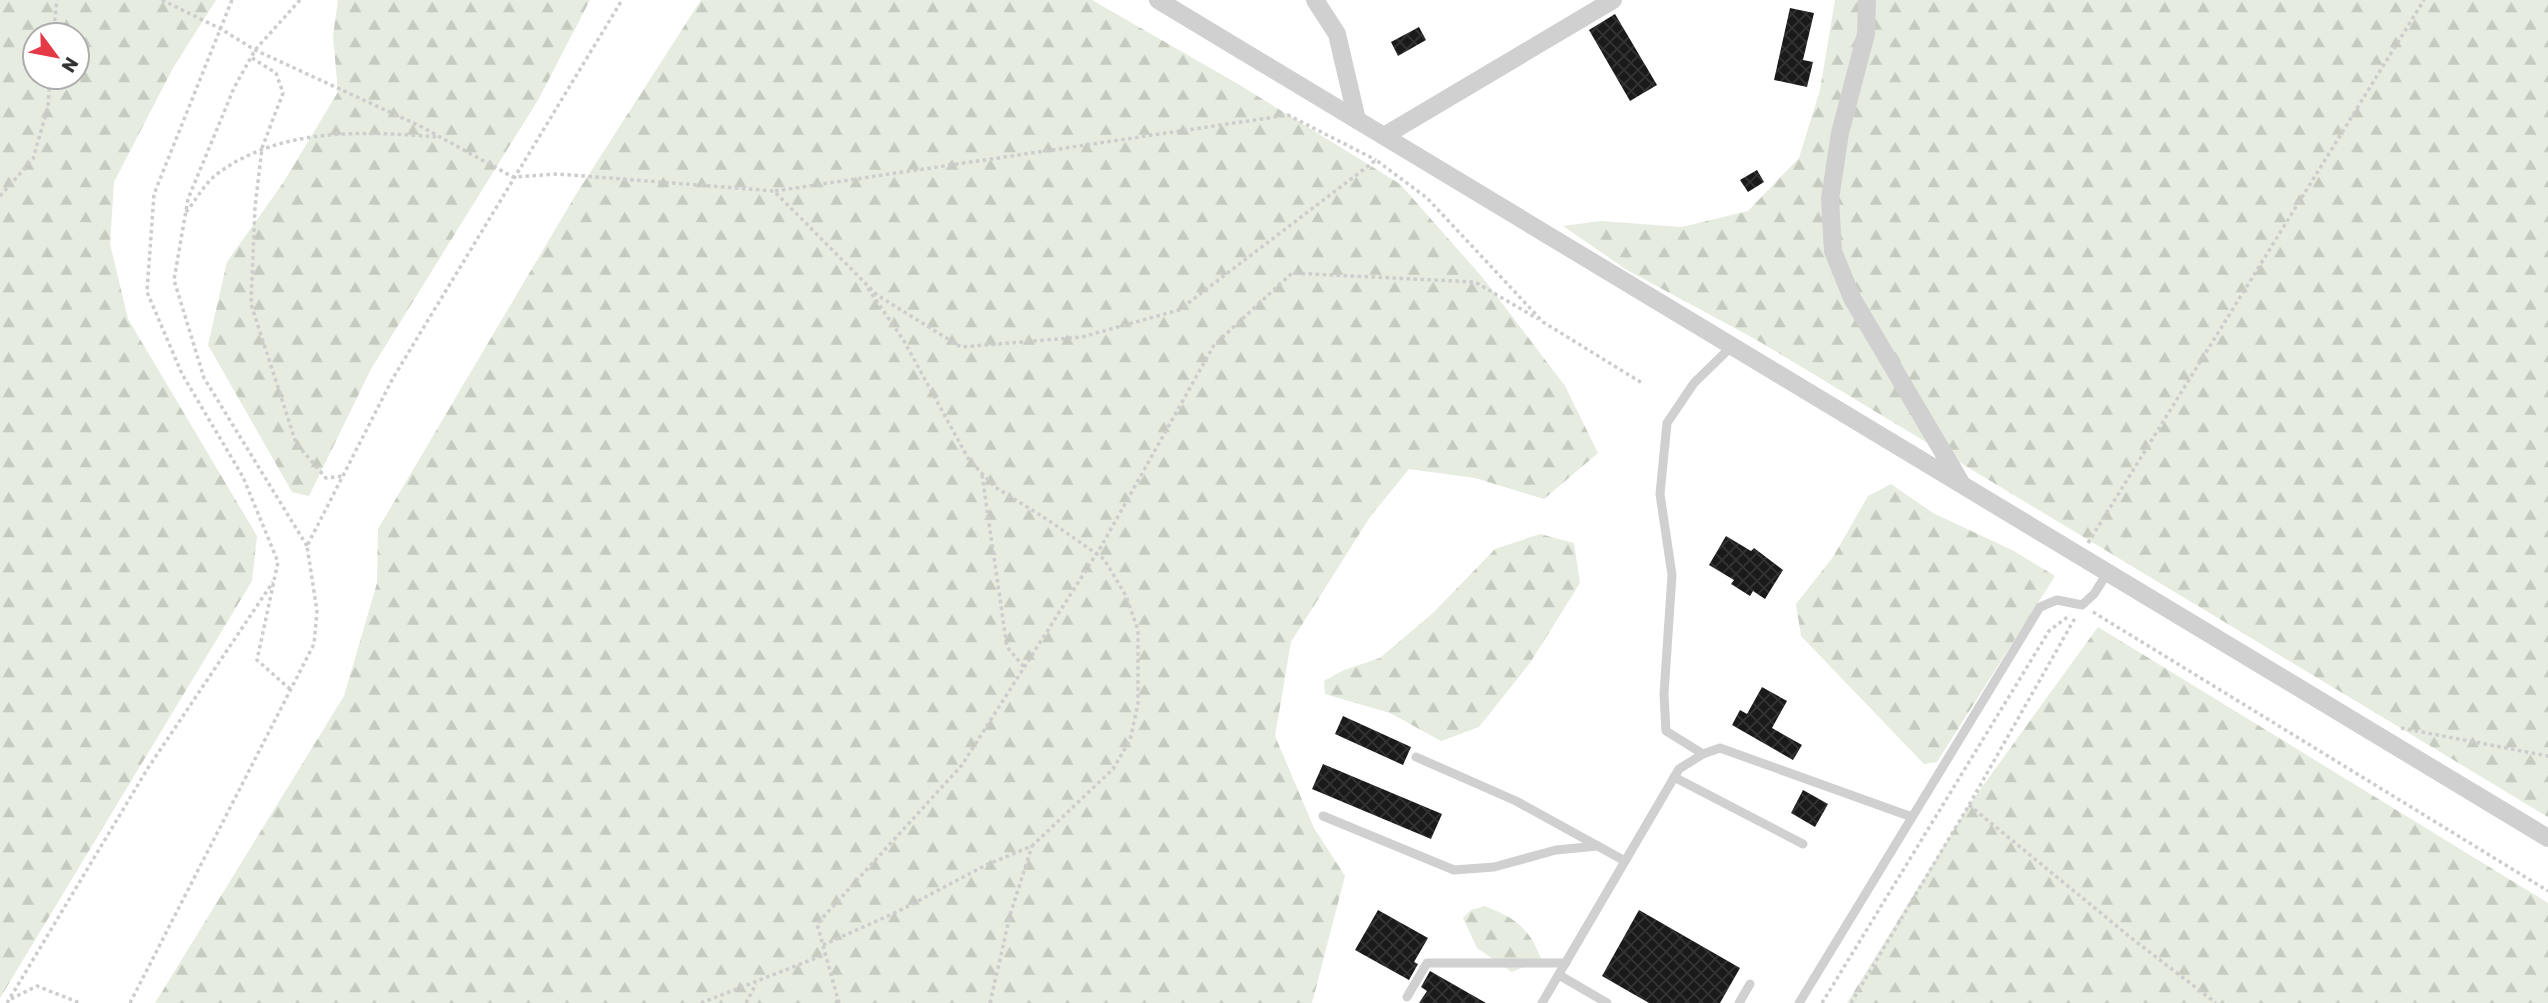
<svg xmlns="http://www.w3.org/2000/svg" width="2548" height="1003" viewBox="0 0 2548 1003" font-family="Rubik,sans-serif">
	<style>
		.forest { fill: url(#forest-firs); fill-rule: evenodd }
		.building { fill: url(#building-cross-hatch) }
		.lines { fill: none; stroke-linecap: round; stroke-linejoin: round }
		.path { stroke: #cdcdcd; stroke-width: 3.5; stroke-dasharray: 3.5 3.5; stroke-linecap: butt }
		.service { stroke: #d0d0d0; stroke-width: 9 }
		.minor { stroke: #d0d0d0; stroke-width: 18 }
	</style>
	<defs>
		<pattern id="forest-firs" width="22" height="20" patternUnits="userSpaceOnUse" patternTransform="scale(1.75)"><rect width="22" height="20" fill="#e6ecdf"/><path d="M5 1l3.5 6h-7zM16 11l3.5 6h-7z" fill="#c6cbc0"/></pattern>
		<pattern id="building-cross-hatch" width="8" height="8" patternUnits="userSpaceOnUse" patternTransform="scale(1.75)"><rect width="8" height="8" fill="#1a1a1a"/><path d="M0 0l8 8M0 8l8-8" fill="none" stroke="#333"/></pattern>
	</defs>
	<rect width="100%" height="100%" fill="#fff"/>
	<g class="forest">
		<path d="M0 0H216L173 68 114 182 110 244 128 319 257 536 252 581 0 998ZM35 35H77V77H35Z"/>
		<path d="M338 0H590L538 100 371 369 309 496 292 492 208 345 227 262 283 183 338 92 333 36Z"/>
		<path d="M701 0H1092L1238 84 1400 184 1483 278 1565 386 1598 453 1544 499 1475 478 1409 469 1370 517 1291 642 1275 736 1314 828 1345 876 1312 1003H155L344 696 377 583 378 529 575 196Z"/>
		<path d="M1835 0H2548V817L1755 339 1627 270 1563 226 1601 221 1682 227 1748 211 1799 158 1820 90Z"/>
		<path d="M1891 484 1933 513 2014 551 2055 576 1937 762 1924 764 1801 636 1796 604 1833 557 1868 496Z"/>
		<path d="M1540 534 1574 543 1580 583 1530 663 1479 727 1441 741 1390 713 1325 694 1324 681 1344 670 1380 658 1434 612 1495 549Z"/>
		<path d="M2098 627 2548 903V1003H1847L1969 805Z"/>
		<path d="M1485 906C1516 919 1529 927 1541 959L1512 972 1477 948 1463 918 1471 910Z"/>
	</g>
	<g class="building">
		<path d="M1790 8 1814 13 1803 60 1813 62 1807 87 1774 80Z"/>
		<path d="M1615 14 1657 85 1630 101 1589 30Z"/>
		<path d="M1419 27 1426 40 1398 56 1391 42Z"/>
		<path d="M1757 170 1764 182 1748 192 1740 180Z"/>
		<path d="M1726 536 1751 551 1754 548 1783 570 1765 599 1753 591 1750 596 1731 584 1734 580 1709 565Z"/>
		<path d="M1762 687 1787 701 1772 728 1802 745 1793 760 1732 725 1740 710 1747 714Z"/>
		<path d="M1343 716 1411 747 1403 765 1335 734Z"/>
		<path d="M1323 764 1442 814 1431 839 1312 789Z"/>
		<path d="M1803 790 1828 804 1815 827 1791 813Z"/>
		<path d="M1378 910 1428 938 1414 962 1418 964 1409 980 1355 950Z"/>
		<path d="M1639 910 1740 968 1720 1003H1649L1602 976Z"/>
		<path d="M1430 971 1486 1003H1419L1427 991 1421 987Z"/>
	</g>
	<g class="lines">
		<g class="path">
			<path d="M162 0 221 29 255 50 420 126 513 177 558 174 774 191 877 295 961 347 1082 337 1179 310 1376 160 1427 198 1543 322 1642 383"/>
			<path d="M232 0 154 194 147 292 182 374 243 477 278 562 257 660 291 690"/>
			<path d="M300 0 255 50 234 88 188 199 174 280 204 378 307 546"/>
			<path d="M53 35 57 0"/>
			<path d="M252 58 276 73 283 93 262 148 255 207 251 304 296 443 326 478 343 476"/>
			<path d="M775 191 1288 115 1376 160"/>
			<path d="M0 196 33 159 48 107 50 77"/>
			<path d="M186 212C196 200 205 183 217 174 280 127 363 131 439 137"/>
			<path d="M982 475 1007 647 1024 667"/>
			<path d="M2088 543 2424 0"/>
			<path d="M2093 612 2548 891"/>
			<path d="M2401 728 2548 756"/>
			<path d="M1969 805 2130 937 2216 1003"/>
			<path d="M823 945 899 911 986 865 1032 846 1113 769 1130 740 1138 704V630L1126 596 1104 559 1048 520 995 487 969 460 904 341 867 287"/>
			<path d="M11 999 37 986 80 1003"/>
			<path d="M7 1003 148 768 273 582"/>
			<path d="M130 1003 314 644 317 611 307 546 393 378 622 0"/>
			<path d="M701 1003 826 954"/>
			<path d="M746 1003 756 984"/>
			<path d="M839 1003 817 924 962 765 1102 545 1214 345 1292 273 1475 282 1538 319"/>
			<path d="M990 1003 1010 915 1032 846"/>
			<path d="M1822 1003 2049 631 2070 615"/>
			<path d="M1851 1003 1969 805 2075 618"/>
		</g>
		<g class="service">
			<path d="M1732 346 1694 383 1667 423 1660 494 1672 575 1664 694 1666 731 1703 754 1720 748 1912 817"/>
			<path d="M1416 757 1516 801 1625 861"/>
			<path d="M1674 777 1803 844"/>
			<path d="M1323 816 1454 870 1494 867 1556 850 1598 846"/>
			<path d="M1559 975 1607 1003"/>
			<path d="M1407 997 1427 963H1566"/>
			<path d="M1542 1003 1679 769 1703 754"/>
			<path d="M1739 1003 1750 984"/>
			<path d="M1799 1003 2040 607 2057 600 2082 605 2094 594 2108 572"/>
		</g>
		<g class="minor">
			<path d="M1158 0 2548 838"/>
			<path d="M1315 0 1337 34 1357 120"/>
			<path d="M1867 0 1866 34 1840 133 1830 199 1833 251 1852 298 1960 481"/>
			<path d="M1384 136 1613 0"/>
		</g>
	</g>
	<g transform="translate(56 56) rotate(122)"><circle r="33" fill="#ffffff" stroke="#adadad" stroke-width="2"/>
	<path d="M0-5L12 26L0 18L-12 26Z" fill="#e63946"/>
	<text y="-10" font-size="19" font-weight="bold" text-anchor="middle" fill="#333333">N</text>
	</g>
</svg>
